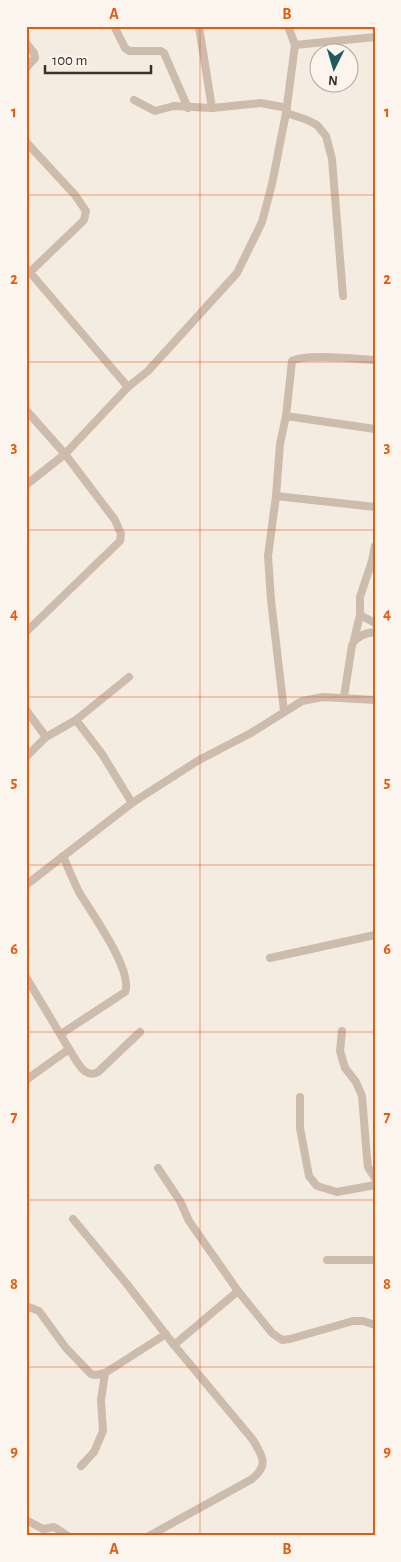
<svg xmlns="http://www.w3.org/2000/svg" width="401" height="1562" viewBox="0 0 401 1562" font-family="'Alegreya Sans',sans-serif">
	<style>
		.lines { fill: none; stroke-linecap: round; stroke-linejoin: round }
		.street { stroke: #cdbbac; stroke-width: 8 }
		.grid { fill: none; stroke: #e8590c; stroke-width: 1; stroke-opacity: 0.55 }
		.neatline { fill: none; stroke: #e8590c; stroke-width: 2 }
		.grid-label { font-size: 16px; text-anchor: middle; font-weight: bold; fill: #e8590c }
	</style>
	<rect width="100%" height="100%" fill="#f4ebe1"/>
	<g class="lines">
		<g class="street">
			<path d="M199 27 212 108"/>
			<path d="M116 30 125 48 129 51H161L164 53 188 108"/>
			<path d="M26 43 34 53 35 58 26 68"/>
			<path d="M295 45 375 37"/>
			<path d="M134 100 155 111 174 106 212 108 261 103 287 108"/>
			<path d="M286 113 305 119 317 125 326 136 332 159 343 296"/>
			<path d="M26 142 75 195 86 211 84 220 79 225 30 272"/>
			<path d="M27 269 128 387"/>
			<path d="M26 410 65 454 115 520 121 534 120 541 26 632"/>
			<path d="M286 416 375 429"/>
			<path d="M26 485 65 454 128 387 148 371 237 273 262 222 272 184 286 113 295 45 288 26"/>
			<path d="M276 496 375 507"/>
			<path d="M360 615 375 623"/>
			<path d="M354 640 360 615V597L372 561 375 546"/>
			<path d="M344 697 352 645C356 636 365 633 375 632"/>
			<path d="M26 710 46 737 76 720 129 677"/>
			<path d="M284 711 271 600 268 556 276 496 280 444 286 416 292 361C305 353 358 359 375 360"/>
			<path d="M76 720 102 754 132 803"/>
			<path d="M26 757 46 737"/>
			<path d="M26 885 132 803 199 760 251 733 302 701 323 697 375 700"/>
			<path d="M270 958 375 935"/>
			<path d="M26 977 69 1049 26 1080"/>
			<path d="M342 1031 340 1051 345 1068 356 1082 362 1096 367 1158 368 1167 375 1178"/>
			<path d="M61 1034 125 992C134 971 90 911 79 892 73 880 68 868 63 856"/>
			<path d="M69 1049C76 1059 84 1080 98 1072L140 1032"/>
			<path d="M300 1097V1128L309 1176 317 1186 337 1192 375 1185"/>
			<path d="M158 1168 180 1201 189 1221 238 1291 272 1333 282 1340 290 1339 353 1321H363L375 1325"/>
			<path d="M73 1219 126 1283 174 1345"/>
			<path d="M327 1260H375"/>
			<path d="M26 1306 39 1311 66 1348 91 1374 96 1375 105 1373 166 1334"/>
			<path d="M81 1466 94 1452 103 1431 101 1400 105 1373"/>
			<path d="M26 1520 43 1529 54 1527 68 1536"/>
			<path d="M149 1536 252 1479C269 1465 263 1457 253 1440L174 1345 238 1291"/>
		</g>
	</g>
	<path class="grid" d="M200 26V1536M26 195H375M26 362H375M26 530H375M26 697H375M26 865H375M26 1032H375M26 1200H375M26 1367H375"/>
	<rect width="401" height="1562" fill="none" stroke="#fbf5ee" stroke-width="55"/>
	<g transform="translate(334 68) rotate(185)"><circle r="24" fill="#fbf5ee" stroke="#aea6a0"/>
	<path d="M0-4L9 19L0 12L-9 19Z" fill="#1f5a5e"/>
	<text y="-8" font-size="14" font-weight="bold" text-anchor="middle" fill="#3b302b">N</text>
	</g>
	<path d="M45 65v8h106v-8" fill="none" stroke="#3b302b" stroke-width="2.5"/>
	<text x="52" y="65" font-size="15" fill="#3b302b" stroke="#fbf5ee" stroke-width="4" paint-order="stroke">100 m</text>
	<rect x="28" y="28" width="346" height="1506" class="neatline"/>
	<g class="grid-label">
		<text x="114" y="19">A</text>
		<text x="287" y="19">B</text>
		<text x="14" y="117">1</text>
		<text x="387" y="117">1</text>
		<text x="14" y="284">2</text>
		<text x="387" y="284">2</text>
		<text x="14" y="452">3</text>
		<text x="387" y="452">3</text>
		<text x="14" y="619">4</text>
		<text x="387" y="619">4</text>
		<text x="14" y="787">5</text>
		<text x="387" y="787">5</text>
		<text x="14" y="954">6</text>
		<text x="387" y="954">6</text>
		<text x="14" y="1122">7</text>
		<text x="387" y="1122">7</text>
		<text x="14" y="1289">8</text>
		<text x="387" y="1289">8</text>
		<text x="14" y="1456">9</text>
		<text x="387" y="1456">9</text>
		<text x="114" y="1554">A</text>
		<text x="287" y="1554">B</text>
	</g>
</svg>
